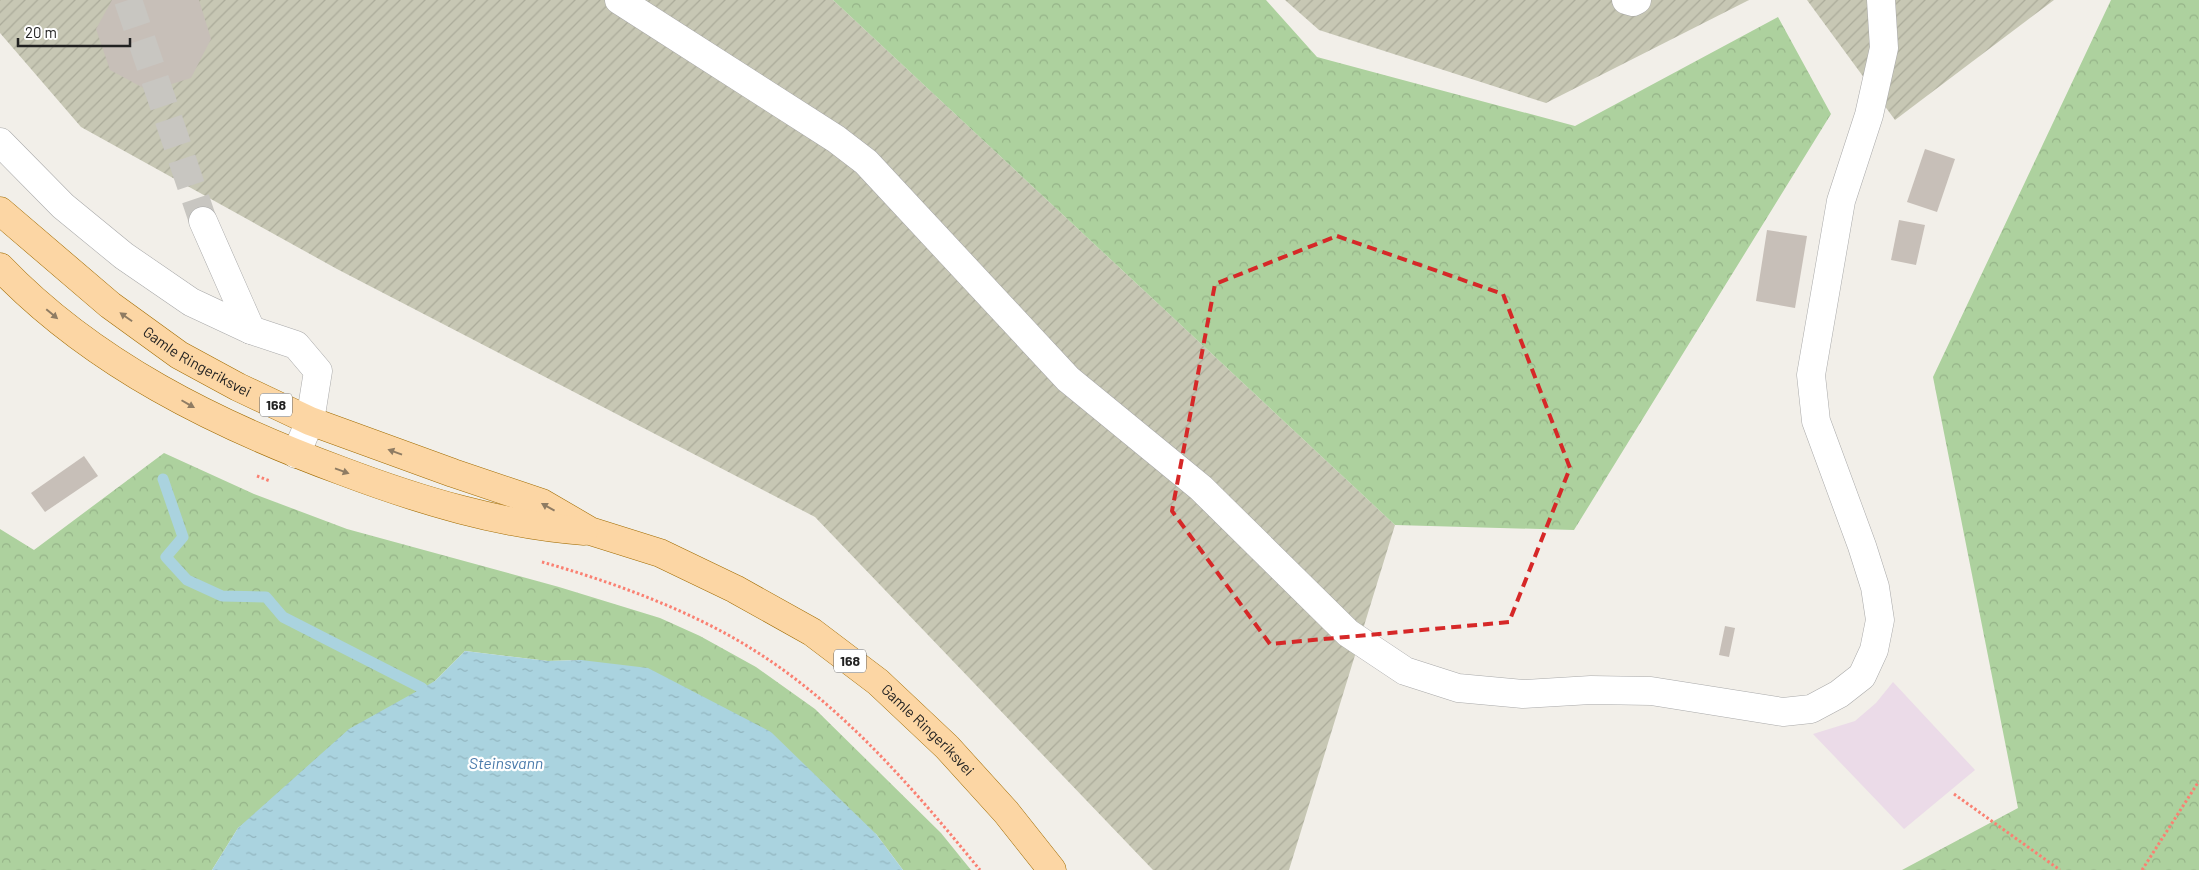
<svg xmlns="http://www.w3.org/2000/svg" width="2199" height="870" viewBox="0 0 2199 870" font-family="Barlow,sans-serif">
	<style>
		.industrial { fill: #ebdbe8 }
		.construction { fill: url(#construction-furrows) }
		.forest { fill: url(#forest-crowns) }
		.water { fill: url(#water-ripples) }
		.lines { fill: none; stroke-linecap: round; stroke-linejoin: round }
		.stream { stroke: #aad3df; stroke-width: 11 }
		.building { fill: #c7bfb8 }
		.minor-tunnel { stroke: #c8c6c1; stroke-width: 28; stroke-dasharray: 28 14; stroke-linecap: butt }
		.minor-casing { stroke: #a9a9a9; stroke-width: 29 }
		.major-casing { stroke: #a06b00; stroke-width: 29 }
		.path { stroke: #fa8072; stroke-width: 3; stroke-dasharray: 2.5 2.5; stroke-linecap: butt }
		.minor { stroke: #fff; stroke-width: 28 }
		.major { stroke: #fcd6a4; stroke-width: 28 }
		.oneway { fill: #8f7c63 }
		.marked { fill: none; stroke: #d62828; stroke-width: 4; stroke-dasharray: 10 6; stroke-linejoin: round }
		.labels { text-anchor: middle; stroke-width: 4.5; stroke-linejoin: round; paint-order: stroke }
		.shield { fill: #fff; stroke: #646464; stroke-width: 1 }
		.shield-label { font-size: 14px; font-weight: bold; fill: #222 }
		.street-label { font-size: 15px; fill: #222; stroke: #fff }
		.water-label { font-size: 16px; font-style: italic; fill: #4a7aab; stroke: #fff }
	</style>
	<defs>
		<pattern id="construction-furrows" width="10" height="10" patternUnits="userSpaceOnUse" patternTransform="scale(1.25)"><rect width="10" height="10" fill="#c7c7b4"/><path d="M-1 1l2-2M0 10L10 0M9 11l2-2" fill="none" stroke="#abab9a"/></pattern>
		<pattern id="forest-crowns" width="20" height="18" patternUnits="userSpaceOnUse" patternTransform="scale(1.25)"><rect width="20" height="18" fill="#add19e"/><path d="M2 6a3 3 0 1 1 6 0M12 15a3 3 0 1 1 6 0" fill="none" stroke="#95b388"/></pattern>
		<pattern id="water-ripples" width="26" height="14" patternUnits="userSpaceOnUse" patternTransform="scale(1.25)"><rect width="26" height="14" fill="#aad3df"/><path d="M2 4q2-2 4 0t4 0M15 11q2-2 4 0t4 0" fill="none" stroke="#92b5bf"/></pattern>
	</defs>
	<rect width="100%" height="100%" fill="#f2efe9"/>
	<path class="industrial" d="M1893 682 1975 770 1904 829 1813 734 1855 721 1876 703Z"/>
	<g class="construction">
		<path d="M0 0H833L1395 525 1289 870H1153L815 517 337 269 81 127 0 33Z"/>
		<path d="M1285 0H1749L1546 103 1319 30Z"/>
		<path d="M1807 0H2054L1895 120Z"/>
	</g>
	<g class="forest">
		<path d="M833 0H1266L1317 57 1575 126 1778 17 1831 114 1574 530 1395 525Z"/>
		<path d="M2111 0H2199V870H1902L2018 808 1933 377Z"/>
		<path d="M164 453 254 494 347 529 559 587 660 618 700 636 756 667 815 709 941 833 971 870H903L876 834 581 660 548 661 465 651 435 681 238 828 212 870H0V529L34 550Z"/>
	</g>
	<path class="water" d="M465 651 548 661 581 660 648 668 771 732 876 834 903 870H212L238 828 349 729 435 681Z"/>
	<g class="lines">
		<path class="stream" d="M163 479 183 537 166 557 187 580 222 596 266 597 283 617 422 688"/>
	</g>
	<g class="building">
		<path d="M112 0H199L211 39 191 78 149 91 110 70 96 29Z"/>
		<path d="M1925 149 1955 159 1937 212 1907 202Z"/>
		<path d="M1899 220 1925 225 1916 265 1891 260Z"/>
		<path d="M1767 230 1807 236 1795 308 1756 301Z"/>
		<path d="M84 456 98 476 45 512 31 493Z"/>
		<path d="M1725 626 1735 628 1729 657 1719 655Z"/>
	</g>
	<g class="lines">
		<path class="minor-tunnel" d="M128 0 203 221"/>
		<g class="minor-casing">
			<g id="minor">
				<path d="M619 0 836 139 866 162 1068 379 1201 488 1348 633 1405 671 1458 688 1523 694 1591 690 1651 691 1783 712 1811 709 1839 694 1862 676 1874 650 1880 620 1875 587 1862 546 1816 421 1811 375 1841 201 1869 115 1884 48 1881 0"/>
				<path d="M1626 0 1633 2 1637 0"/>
				<path d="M0 142 63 206 124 256 191 302 251 330 296 345 318 371 310 421 296 454"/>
				<path d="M203 221 251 330"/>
			</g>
		</g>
		<g class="major-casing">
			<g id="major">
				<path id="s1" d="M0 211 110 305 179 355 238 387 310 421 453 473 542 503 590 531 660 553 735 589 812 632 878 682 947 747 1006 812 1052 870"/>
				<path d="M0 267C93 364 217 425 342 471 419 500 501 525 584 531"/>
			</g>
		</g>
		<g class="path">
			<path d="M257 476 270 481"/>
			<path d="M542 562C610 581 692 611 752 649 841 704 914 789 980 870"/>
			<path d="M1954 794 2060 870"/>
			<path d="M2142 870 2199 781"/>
		</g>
		<use href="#minor" class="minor"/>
		<use href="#major" class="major"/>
	</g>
	<defs><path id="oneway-solid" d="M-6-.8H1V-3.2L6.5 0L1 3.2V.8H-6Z" transform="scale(1.25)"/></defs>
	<g class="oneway">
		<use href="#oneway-solid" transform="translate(52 314) rotate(40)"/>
		<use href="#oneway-solid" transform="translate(126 317) rotate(-145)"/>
		<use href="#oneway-solid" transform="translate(188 404) rotate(30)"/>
		<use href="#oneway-solid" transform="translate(395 452) rotate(-160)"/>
		<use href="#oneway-solid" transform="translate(342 471) rotate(20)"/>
		<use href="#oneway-solid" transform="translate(548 507) rotate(-151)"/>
	</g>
	<path class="marked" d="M1337 236 1503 294 1570 468 1509 622 1270 644 1172 511 1215 284Z"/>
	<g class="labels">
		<g class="shield">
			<rect x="260" y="393.5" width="32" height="23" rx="4"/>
			<rect x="834" y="649.5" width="32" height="23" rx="4"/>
		</g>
		<g class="shield-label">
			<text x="276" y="410">168</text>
			<text x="850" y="666">168</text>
		</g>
		<g class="street-label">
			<text dy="5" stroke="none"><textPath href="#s1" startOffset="249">Gamle Ringeriksvei</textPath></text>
			<text dy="5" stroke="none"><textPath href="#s1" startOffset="1075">Gamle Ringeriksvei</textPath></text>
		</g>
		<g class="water-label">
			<text x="506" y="769">Steinsvann</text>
		</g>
	</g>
	<path d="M18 38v8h112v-8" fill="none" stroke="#222222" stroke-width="2.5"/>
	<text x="25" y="38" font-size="15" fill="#222222" stroke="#ffffff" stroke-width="4" paint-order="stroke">20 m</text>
</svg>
